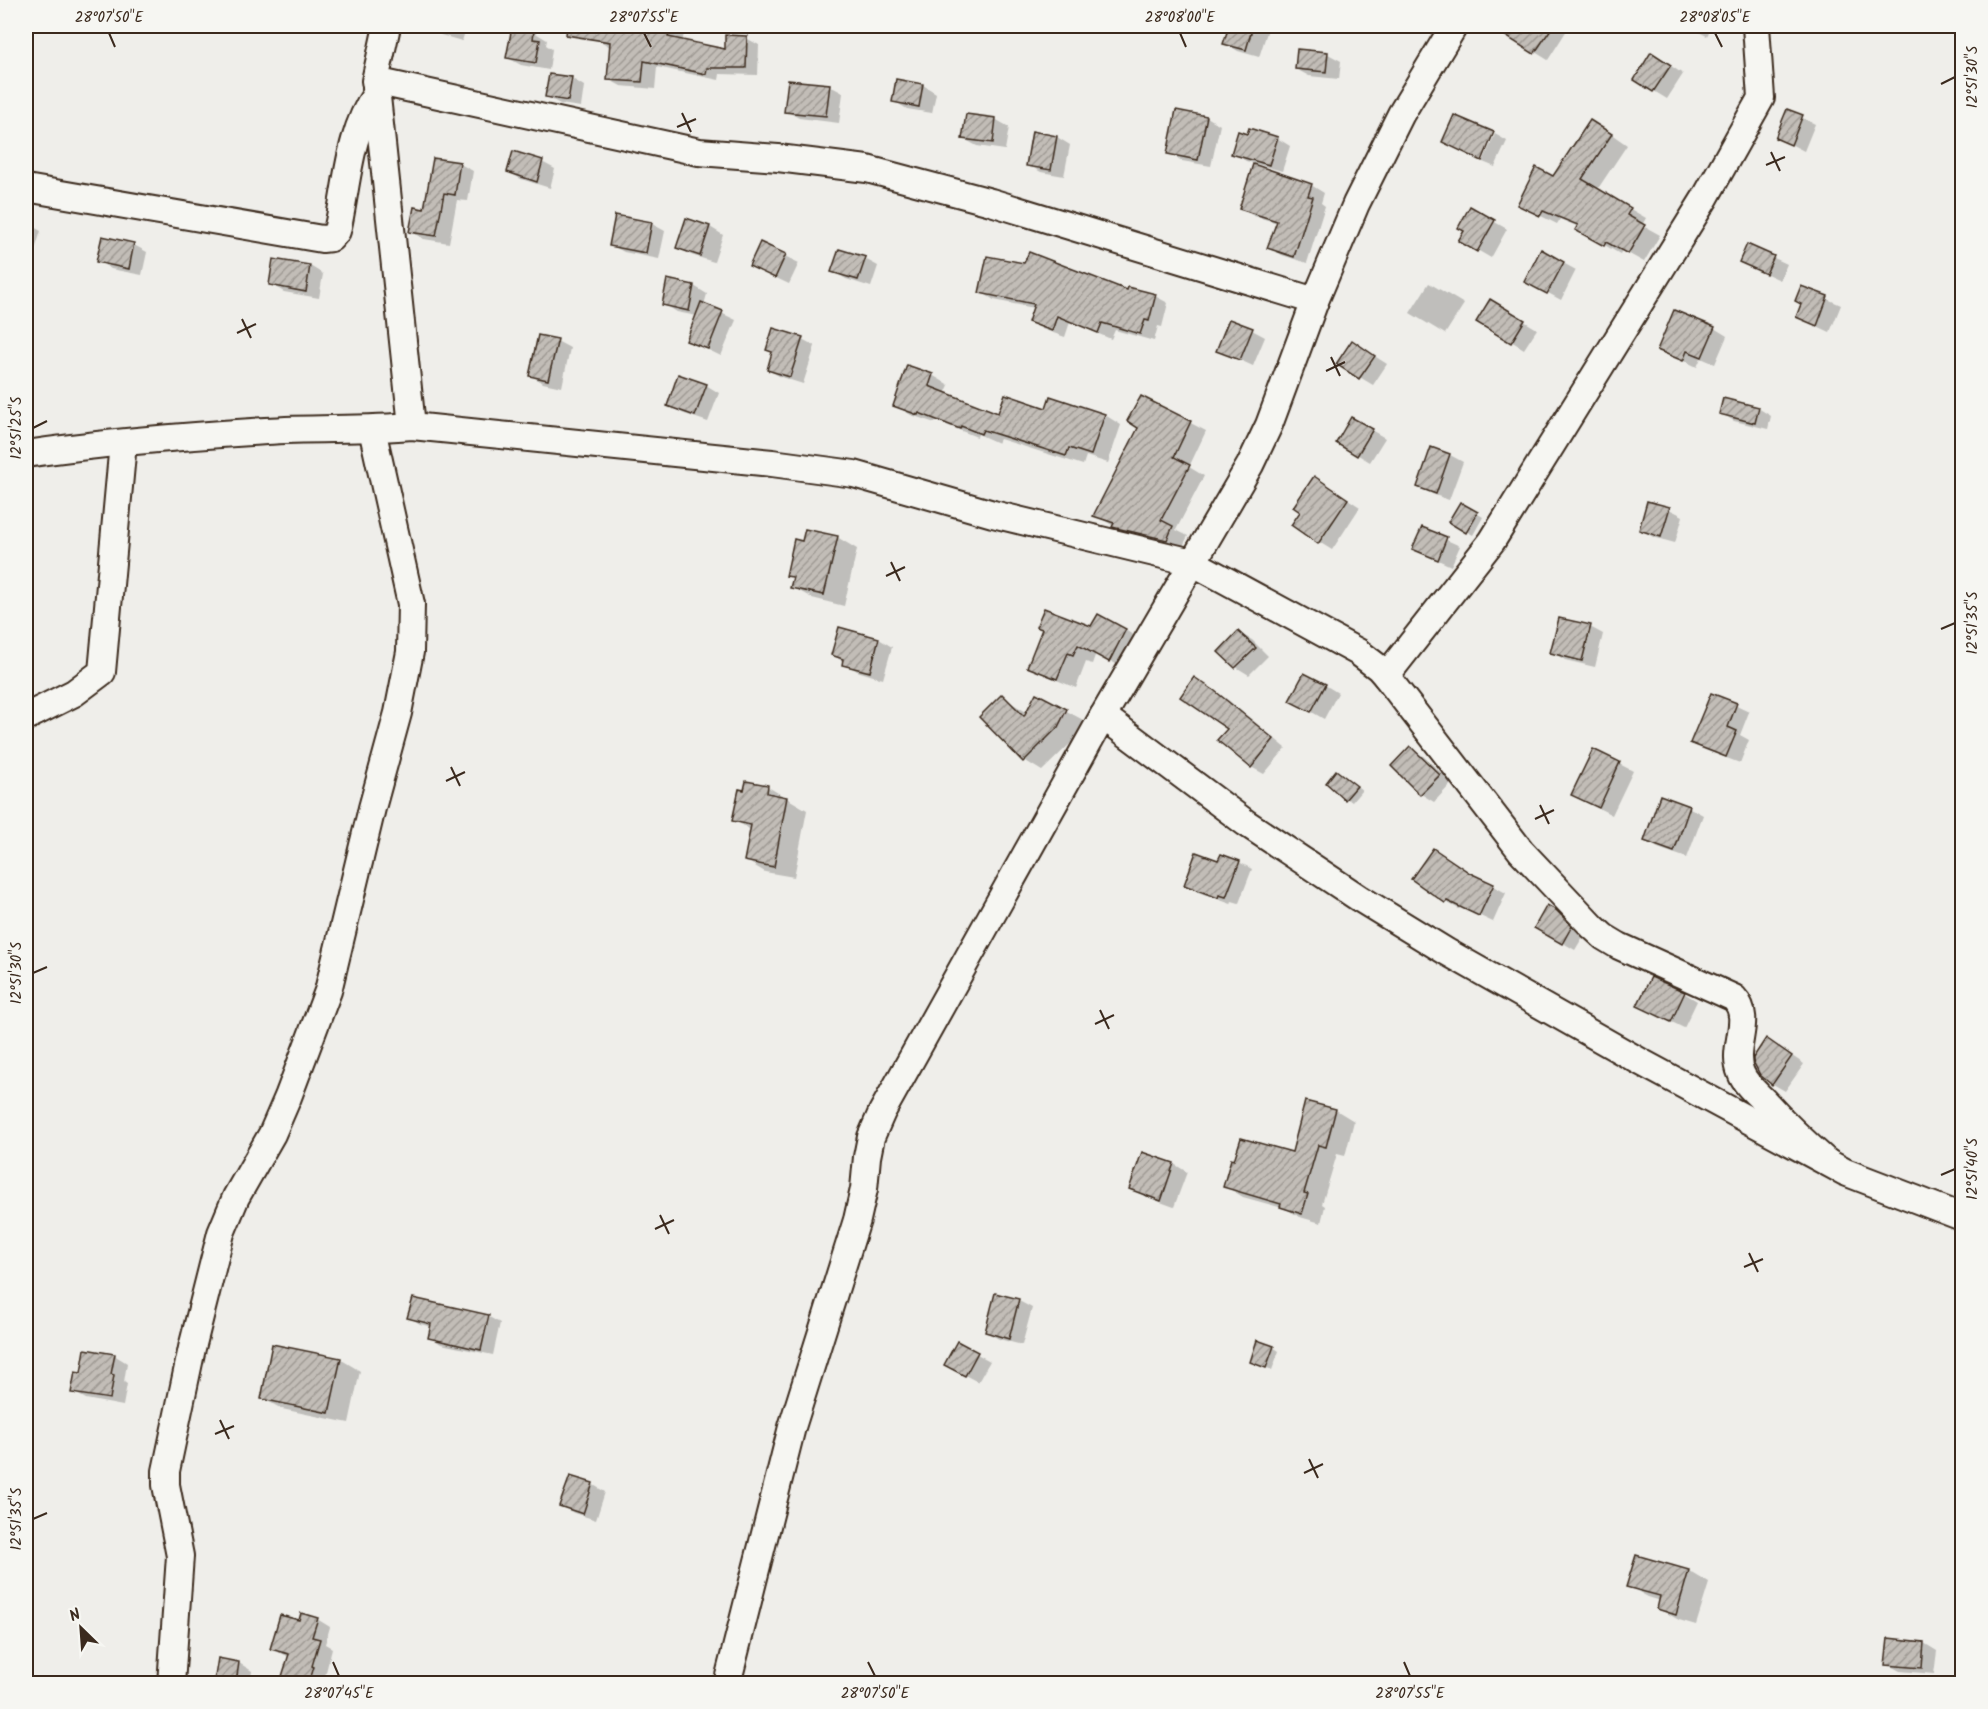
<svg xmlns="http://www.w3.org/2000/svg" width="1988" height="1709" viewBox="0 0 1988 1709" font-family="Kalam,sans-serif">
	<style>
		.shadow { fill: #0003 }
		.building { fill: url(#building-hatch); stroke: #3b2a1e; stroke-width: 1.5 }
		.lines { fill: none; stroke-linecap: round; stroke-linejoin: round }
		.minor-casing { stroke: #3b2a1e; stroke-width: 30 }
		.minor { stroke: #f6f6f2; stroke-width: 26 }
		.ticks { fill: none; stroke: #3b2a1e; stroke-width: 2 }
		.neatline { fill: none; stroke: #3b2a1e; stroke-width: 2 }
		.ticks-label { font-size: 15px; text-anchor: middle; fill: #3b2a1e }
	</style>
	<defs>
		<pattern id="building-hatch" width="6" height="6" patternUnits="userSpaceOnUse" patternTransform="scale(1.5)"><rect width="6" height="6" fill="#c2bdb7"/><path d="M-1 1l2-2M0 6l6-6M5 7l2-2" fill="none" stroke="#9f9a94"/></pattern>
	</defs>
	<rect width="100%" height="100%" fill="#efeeea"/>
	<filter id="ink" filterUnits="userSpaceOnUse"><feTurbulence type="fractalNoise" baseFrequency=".0167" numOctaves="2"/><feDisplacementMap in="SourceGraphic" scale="12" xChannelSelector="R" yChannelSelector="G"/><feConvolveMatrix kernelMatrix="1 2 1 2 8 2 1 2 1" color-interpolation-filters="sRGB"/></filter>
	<g filter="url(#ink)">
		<g class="shadow">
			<path d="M428 26H467L462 41 441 35 428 27Z"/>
			<path d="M599 26H668L684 34 682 42 726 51 746 38 759 45 758 75 720 74 719 80 657 67 655 89 621 86 608 79 610 47 597 39Z"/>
			<path d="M1230 26H1269L1259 57 1238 51 1225 43Z"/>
			<path d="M1337 26H1381L1380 31Z"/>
			<path d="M1514 26H1560L1567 30 1548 60 1508 35Z"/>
			<path d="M1686 26H1712L1707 36Z"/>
			<path d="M534 32 547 40 546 45 552 49 549 70 521 65 508 58Z"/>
			<path d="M1328 54 1341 61 1339 79 1309 76 1296 69Z"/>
			<path d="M1665 62 1683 74 1667 99 1636 80Z"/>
			<path d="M571 78 584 86 581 107 560 104 547 97Z"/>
			<path d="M923 85 936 93 932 113 907 109 894 101Z"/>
			<path d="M830 86 843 93 839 123 799 118 786 111Z"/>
			<path d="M1177 111 1207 117 1220 125 1211 166 1182 161 1169 153Z"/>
			<path d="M1788 111 1815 124 1804 151 1777 137Z"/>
			<path d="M995 119 1009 127 1005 150 977 146 964 139Z"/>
			<path d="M1607 131 1627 145 1597 190 1646 218 1642 225 1660 235 1644 262 1622 250 1620 254 1577 229 1579 227 1560 219 1557 224 1535 213 1554 178Z"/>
			<path d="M1495 134 1507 141 1495 167 1483 162Z"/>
			<path d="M1248 135 1277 138 1290 146 1282 171 1246 161 1233 153Z"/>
			<path d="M1057 137 1070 145 1064 176 1041 172 1028 165Z"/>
			<path d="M542 162 555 169 550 188 521 179 508 172Z"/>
			<path d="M460 164 473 171 468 201 457 200 449 243 424 239 411 232Z"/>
			<path d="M1311 185 1324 193 1321 203 1325 206 1307 263 1282 255 1269 247 1278 223 1254 216 1241 209Z"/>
			<path d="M1470 208 1507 229 1491 258 1460 240 1466 230Z"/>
			<path d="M687 220 710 227 723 235 714 262 691 255 678 248Z"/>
			<path d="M26 223 41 231 32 259 26 257Z"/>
			<path d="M652 224 665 231 659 259 624 252 611 245Z"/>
			<path d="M103 238 134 245 147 252 142 275 111 269 98 261Z"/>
			<path d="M760 244 799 263 789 284 751 266Z"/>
			<path d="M1748 246 1787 264 1780 280 1741 262Z"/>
			<path d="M840 251 865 259 878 266 871 287 846 279 833 271Z"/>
			<path d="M1541 251 1576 270 1561 300 1539 288Z"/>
			<path d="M275 260 310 266 323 274 319 298 284 292 270 284Z"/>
			<path d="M668 281 694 286 707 294 704 305 736 320 721 356 688 340 697 316 677 312 664 304Z"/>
			<path d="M1429 283 1464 304 1445 334 1410 313Z"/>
			<path d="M1802 288 1841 305 1830 332 1798 317 1803 304Z"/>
			<path d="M981 292H1128L1155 296 1168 303 1162 327 1158 326 1154 341 1115 330 1111 339 1070 322 1065 337 1042 329 1029 321 1034 308 994 300Z"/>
			<path d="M1491 301 1537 329 1524 349 1478 321Z"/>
			<path d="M1714 328 1727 336 1715 364 1701 358 1697 367 1659 349Z"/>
			<path d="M1252 330 1265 337 1253 366 1218 350Z"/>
			<path d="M802 339 815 346 803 384 781 377 768 370Z"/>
			<path d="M557 341 570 348 562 387 543 383 530 375Z"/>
			<path d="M1365 350 1387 364 1373 385 1338 364Z"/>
			<path d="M932 375 949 385 945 394 999 415 1047 410 1051 398 1105 415 1121 425 1108 463 1086 456 1083 465 1000 439 998 443 978 434 977 437 936 421 935 423 911 415 895 405Z"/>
			<path d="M706 385 719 393 708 422 682 413 669 405Z"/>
			<path d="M1142 398 1206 431 1189 467 1204 476 1176 530 1188 536 1182 548 1129 535 1095 515 1140 427Z"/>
			<path d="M1758 408 1771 416 1768 429 1734 421 1721 413Z"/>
			<path d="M1352 419 1385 438 1370 462 1338 443Z"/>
			<path d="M1450 455 1463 462 1449 500 1432 494 1419 486Z"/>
			<path d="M1328 486 1360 507 1332 550 1319 542Z"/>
			<path d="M1648 503 1669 509 1683 516 1675 543 1653 537 1640 529Z"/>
			<path d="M1461 504 1483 517 1473 535 1450 522Z"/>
			<path d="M1422 529 1460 546 1451 566 1414 549Z"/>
			<path d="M837 537 857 549 844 606 812 598 792 587 794 579 787 575 803 543Z"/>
			<path d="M1590 627 1603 634 1595 667 1565 660 1552 652Z"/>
			<path d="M1092 628 1125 630 1143 641 1127 670 1096 653 1092 664 1086 662 1076 688 1047 676 1029 666 1044 629Z"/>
			<path d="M1239 633 1252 640 1268 656 1249 675 1236 667 1220 652Z"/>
			<path d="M879 639 892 647 883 679 857 671 833 655Z"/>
			<path d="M1325 685 1338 693 1324 719 1291 700Z"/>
			<path d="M1207 686 1228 700 1286 748 1264 774 1251 767Z"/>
			<path d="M1711 694 1749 712 1740 735 1749 740 1740 763 1705 750 1692 742Z"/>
			<path d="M1037 695 1085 721 1076 738 1042 771 1024 760 1005 699 1028 713Z"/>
			<path d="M1410 748 1423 756 1452 783 1434 802 1421 794 1393 766Z"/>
			<path d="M1594 751 1633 771 1612 815 1573 795Z"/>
			<path d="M1342 775 1362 790 1352 802 1333 789Z"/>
			<path d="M747 783 768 787 807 810 794 877 765 872 745 860 751 830 734 820Z"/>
			<path d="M1661 797 1690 808 1703 815 1687 858 1658 848 1645 840Z"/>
			<path d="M1433 849 1476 877 1506 893 1493 922 1461 907 1459 909 1446 902Z"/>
			<path d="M1239 862 1252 869 1239 903 1232 901 1231 904 1198 892 1185 884Z"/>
			<path d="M1548 907 1569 919 1584 935 1575 950 1536 927Z"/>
			<path d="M1684 993 1697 1001 1684 1028 1639 1006Z"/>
			<path d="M1780 1048 1804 1064 1785 1091 1773 1084Z"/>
			<path d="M1336 1110 1354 1121 1345 1156 1337 1154 1322 1204 1325 1206 1321 1223 1300 1217 1286 1209 1243 1197 1225 1186 1293 1154Z"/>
			<path d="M1143 1154 1174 1164 1187 1172 1174 1207 1144 1196 1131 1189Z"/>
			<path d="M996 1295 1019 1301 1032 1308 1022 1345 999 1339 986 1332Z"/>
			<path d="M409 1317H489L500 1323 493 1355 441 1344 430 1337 432 1327 420 1324Z"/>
			<path d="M1273 1347 1279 1351 1272 1370 1258 1364Z"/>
			<path d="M977 1354 990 1361 978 1382 959 1372Z"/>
			<path d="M114 1355 127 1363 124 1382 127 1384 123 1406 86 1399 73 1392 82 1375Z"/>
			<path d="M340 1359 360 1371 349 1423 282 1409 262 1398Z"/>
			<path d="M592 1484 605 1492 596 1520 574 1513 561 1506Z"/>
			<path d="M1637 1557 1689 1571 1709 1583 1696 1625 1679 1620 1659 1609 1661 1601 1648 1597 1628 1586Z"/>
			<path d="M317 1619 330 1627 325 1644 332 1648 323 1684H288L282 1680 289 1657 272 1648 300 1622Z"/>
			<path d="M1924 1643 1937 1651 1934 1674 1900 1671 1887 1664Z"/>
			<path d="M219 1660 239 1663 252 1671 250 1684H216Z"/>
		</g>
		<g class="building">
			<path d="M567 26H671L668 37 725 49V35L747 36 746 68H707L706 74 644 61 642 82 607 80 610 42 566 35Z"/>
			<path d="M1229 26H1253L1246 50 1223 44Z"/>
			<path d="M1490 26H1553L1534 54Z"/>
			<path d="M512 27 534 31 533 39 540 40 536 63 506 58Z"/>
			<path d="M1297 49 1328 52 1326 72 1295 69Z"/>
			<path d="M1651 52 1671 65 1653 92 1634 80Z"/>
			<path d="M549 74 572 77 568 101 545 97Z"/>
			<path d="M896 79 923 84 919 107 892 102Z"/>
			<path d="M788 80 830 84 826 116 784 112Z"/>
			<path d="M1787 109 1803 115 1791 145 1775 138Z"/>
			<path d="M1176 110 1207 116 1198 160 1167 154Z"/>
			<path d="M966 114 996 118 993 143 962 139Z"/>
			<path d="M1454 115 1494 132 1482 161 1442 142Z"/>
			<path d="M1590 120 1612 134 1582 179 1631 208 1627 215 1645 225 1628 254 1606 242 1604 246 1575 230 1578 225 1543 211 1540 216 1517 205 1536 167 1553 176Z"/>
			<path d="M1249 128 1278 137 1269 165 1231 154 1238 131 1247 134Z"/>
			<path d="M1032 131 1057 136 1051 170 1026 166Z"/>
			<path d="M513 151 543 160 537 182 507 172Z"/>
			<path d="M433 158 460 162 455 195 444 193 436 236 409 232 414 207 424 209Z"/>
			<path d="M1253 164 1312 184 1308 196 1313 197 1294 257 1267 248 1277 221 1239 209Z"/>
			<path d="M1470 206 1495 220 1477 252 1458 241 1464 231 1458 228Z"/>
			<path d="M615 215 652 222 646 253 609 246Z"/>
			<path d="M686 218 710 226 700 256 676 248Z"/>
			<path d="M102 236 134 243 129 269 96 262Z"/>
			<path d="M760 242 786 254 775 278 749 266Z"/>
			<path d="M1747 244 1774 256 1766 274 1739 262Z"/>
			<path d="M839 249 866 257 858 280 831 272Z"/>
			<path d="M1541 249 1564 262 1547 294 1524 282Z"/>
			<path d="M1029 252 1127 290 1128 287 1156 294 1149 321 1145 320 1140 334 1102 323 1098 333 1057 316 1052 331 1028 322 1034 304 979 293 987 256 1024 263Z"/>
			<path d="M273 259 310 265 306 292 269 285Z"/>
			<path d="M667 279 694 285 689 311 662 305Z"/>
			<path d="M1801 286 1828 296 1817 326 1796 317 1801 304 1795 301Z"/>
			<path d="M1490 299 1525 320 1511 343 1476 322Z"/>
			<path d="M701 302 723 311 708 349 686 341Z"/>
			<path d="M1674 310 1715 327 1702 357 1687 351 1683 361 1657 350Z"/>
			<path d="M1229 319 1253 328 1240 360 1216 351Z"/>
			<path d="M773 328 803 337 790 377 767 370 772 352 766 350Z"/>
			<path d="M538 335 558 339 548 380 529 376Z"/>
			<path d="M1352 340 1375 356 1359 379 1336 364Z"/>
			<path d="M907 365 933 374 929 386 998 413 1005 394 1046 408 1050 396 1105 414 1091 455 1069 448 1066 456 983 430 981 434 961 426 960 429 919 413 918 415 893 406Z"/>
			<path d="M678 374 707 384 695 416 667 406Z"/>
			<path d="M1141 396 1191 421 1174 457 1190 465 1161 520 1173 526 1167 540 1112 527 1114 523 1093 516 1138 428 1127 421Z"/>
			<path d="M1723 398 1759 407 1755 423 1719 414Z"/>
			<path d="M1351 417 1373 429 1357 456 1336 443Z"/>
			<path d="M1431 447 1450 454 1436 494 1417 487Z"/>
			<path d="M1314 476 1348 499 1318 544 1291 525 1300 512 1293 507Z"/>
			<path d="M1647 501 1670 507 1661 537 1639 530Z"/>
			<path d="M1460 502 1478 512 1466 533 1448 522Z"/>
			<path d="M1422 527 1447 537 1438 560 1412 549Z"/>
			<path d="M805 529 838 536 824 595 790 588 793 577 786 576 794 539 802 541Z"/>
			<path d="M1044 608 1091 626 1098 614 1126 629 1109 662 1078 645 1073 655 1068 653 1057 679 1027 667 1042 629 1036 627Z"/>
			<path d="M1559 618 1591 625 1582 661 1550 653Z"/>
			<path d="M839 627 879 638 870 672 842 665 843 659 831 655Z"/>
			<path d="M1238 631 1256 648 1235 668 1218 652Z"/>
			<path d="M1304 673 1326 684 1311 712 1289 701Z"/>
			<path d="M1194 677 1215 691 1274 739 1251 768 1217 740 1227 729 1180 697Z"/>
			<path d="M1036 693 1067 709 1058 727 1023 762 979 717 1002 694 1024 716Z"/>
			<path d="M1711 693 1737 703 1728 727 1737 731 1726 757 1690 743Z"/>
			<path d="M1410 746 1440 775 1420 795 1391 766Z"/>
			<path d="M1593 749 1620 762 1599 808 1571 795Z"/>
			<path d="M1336 770 1357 786 1345 800 1326 783Z"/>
			<path d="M746 781 768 785 767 793 787 797 774 867 744 861 751 825 732 821 739 789 744 790Z"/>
			<path d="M1660 795 1690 806 1674 852 1644 841Z"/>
			<path d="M1433 848 1470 873 1494 884 1479 916 1447 901 1445 903 1411 879Z"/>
			<path d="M1196 852 1218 860 1221 854 1240 861 1226 897 1219 895 1218 898 1184 885Z"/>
			<path d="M1547 905 1556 910 1572 926 1562 944 1534 928Z"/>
			<path d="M1651 977 1685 992 1671 1022 1637 1006Z"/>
			<path d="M1766 1038 1792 1056 1772 1085 1760 1075 1753 1061V1058Z"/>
			<path d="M1305 1101 1336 1109 1326 1147 1318 1145 1304 1193 1308 1194 1302 1214 1280 1207 1281 1204 1223 1187 1231 1159 1234 1160 1241 1138 1292 1152Z"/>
			<path d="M1142 1152 1174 1163 1161 1201 1129 1189Z"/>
			<path d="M995 1293 1019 1299 1009 1339 985 1332Z"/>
			<path d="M413 1298 489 1315 481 1350 428 1338 431 1324 407 1318Z"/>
			<path d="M1257 1340 1274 1346 1266 1368 1250 1362Z"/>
			<path d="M957 1341 978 1352 965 1376 944 1365Z"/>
			<path d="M272 1344 341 1358 329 1413 261 1399Z"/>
			<path d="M85 1349 115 1354 111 1374 114 1375 110 1399 71 1393 75 1372 81 1373Z"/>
			<path d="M570 1476 593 1483 583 1514 559 1506Z"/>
			<path d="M1636 1555 1689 1570 1676 1615 1657 1609 1660 1596 1626 1587Z"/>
			<path d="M301 1613 318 1618 312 1637 320 1639 312 1666 314 1667 309 1683H280L289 1654 270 1649 280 1615 299 1620Z"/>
			<path d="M1888 1638 1924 1642 1922 1668 1885 1665Z"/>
			<path d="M218 1658 239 1662 236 1683H214Z"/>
		</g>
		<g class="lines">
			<g class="minor-casing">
				<g id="minor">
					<path d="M387 26 375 81 699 152 778 158 867 169 991 202 1315 301"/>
					<path d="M376 87 412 426"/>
					<path d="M26 188 322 239 331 238 337 231 339 222C348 178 350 131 376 94"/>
					<path d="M26 454C105 442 186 436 266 431 315 428 364 430 412 426L772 463 854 474 993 514 1192 562 1358 652 1379 668 1386 676 1521 851 1593 927 1604 937 1619 946 1734 998C1754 1019 1730 1048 1741 1073 1745 1084 1756 1093 1764 1101 1784 1123 1805 1143 1827 1162"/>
					<path d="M1386 676 1492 541 1705 198 1761 98 1756 26"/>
					<path d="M1103 716 1246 823 1359 898 1447 952 1641 1062 1845 1172 1962 1217"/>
					<path d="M26 717 74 693 102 672 123 443"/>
					<path d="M171 1684 180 1556 166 1485V1471L192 1348 221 1233 236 1197 272 1134 288 1097 328 991 372 808 398 713 410 652 411 604 372 429"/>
					<path d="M727 1684 792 1427 857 1220 864 1189 867 1157 871 1137 882 1112 1103 716 1250 465 1269 425 1315 301 1356 204 1401 114 1454 26"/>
				</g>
			</g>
			<use href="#minor" class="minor"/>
		</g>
	</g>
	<path class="ticks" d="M109 33 115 47M644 33 651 47M1180 33 1186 47M1715 33 1722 47M1941 84 1955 77M682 113 691 132M677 127 696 119M1771 152 1780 171M1766 165 1785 157M242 319 251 338M237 333 256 324M1331 357 1340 376M1326 371 1345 362M33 428 47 421M891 562 900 581M886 576 905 567M1941 629 1955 623M451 767 460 786M446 781 465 772M1540 805 1549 824M1535 819 1554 810M33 973 47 967M1100 1010 1109 1029M1095 1024 1114 1015M1941 1175 1955 1169M660 1215 669 1234M655 1229 674 1220M1749 1253 1758 1272M1744 1267 1763 1259M220 1420 229 1439M215 1434 234 1426M1309 1459 1318 1478M1304 1473 1323 1464M33 1519 47 1513M333 1662 339 1676M868 1662 875 1676M1404 1662 1410 1676"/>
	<rect width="1988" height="1709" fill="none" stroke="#f6f6f2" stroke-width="66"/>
	<g transform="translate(81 1628) rotate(335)" stroke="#f6f6f2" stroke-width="4.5" paint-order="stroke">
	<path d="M0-4.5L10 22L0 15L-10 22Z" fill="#3b2a1e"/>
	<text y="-9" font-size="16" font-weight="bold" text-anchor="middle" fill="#3b2a1e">N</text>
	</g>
	<rect x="33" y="33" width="1922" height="1643" class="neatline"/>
	<g class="ticks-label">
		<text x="109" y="22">28°07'50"E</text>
		<text x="644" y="22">28°07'55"E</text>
		<text x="1180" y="22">28°08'00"E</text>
		<text x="1715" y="22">28°08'05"E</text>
		<text transform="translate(1972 77) rotate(-90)" y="5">12°51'30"S</text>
		<text transform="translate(16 428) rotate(-90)" y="5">12°51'25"S</text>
		<text transform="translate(1972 623) rotate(-90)" y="5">12°51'35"S</text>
		<text transform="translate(16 973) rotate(-90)" y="5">12°51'30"S</text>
		<text transform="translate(1972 1169) rotate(-90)" y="5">12°51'40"S</text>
		<text transform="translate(16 1519) rotate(-90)" y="5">12°51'35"S</text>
		<text x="339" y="1698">28°07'45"E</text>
		<text x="875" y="1698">28°07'50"E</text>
		<text x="1410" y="1698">28°07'55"E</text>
	</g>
</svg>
